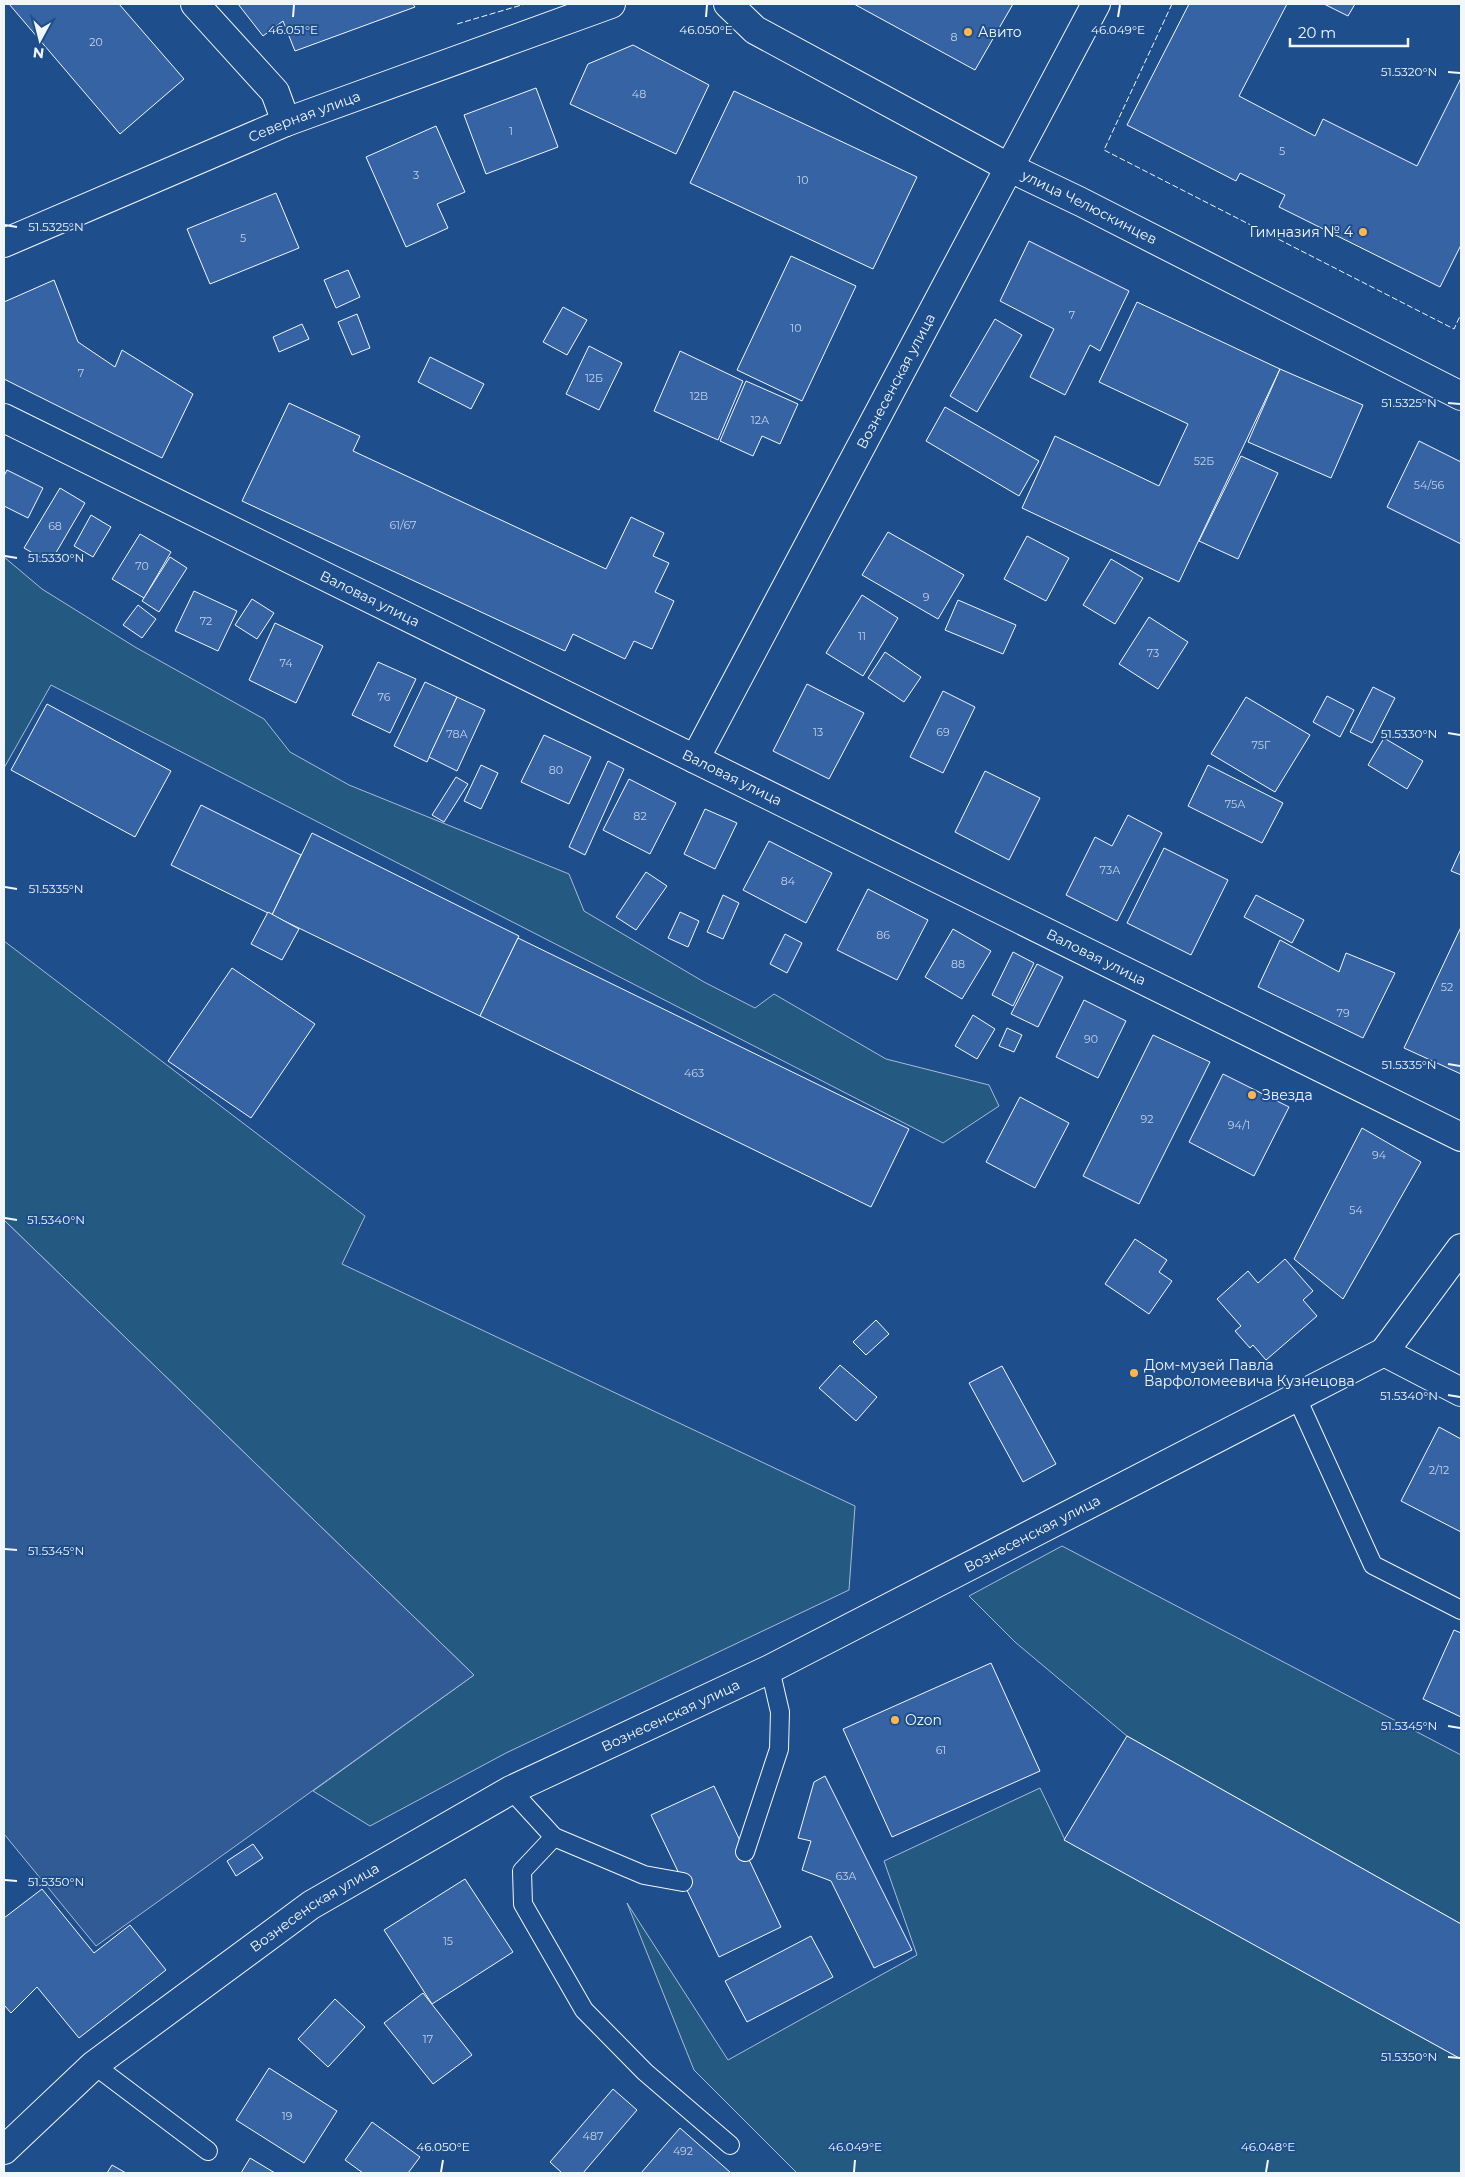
<svg xmlns="http://www.w3.org/2000/svg" width="1465" height="2177" viewBox="0 0 1465 2177" font-family="Montserrat,sans-serif">
	<style>
		.green { fill: #245a82; stroke: #a8bbd7 }
		.parking { fill: #305b95; stroke: #a8bbd7 }
		.building { fill: #3563a3; stroke: #f2f6ff }
		.lines { fill: none; stroke-linecap: round; stroke-linejoin: round }
		.service-casing { stroke: #f2f6ff; stroke-width: 20 }
		.minor-casing { stroke: #f2f6ff; stroke-width: 30 }
		.service { stroke: #1f4e8c; stroke-width: 18 }
		.minor { stroke: #1f4e8c; stroke-width: 28 }
		.fence { stroke: #f2f6ff; stroke-width: 1; stroke-dasharray: 6 2.5; stroke-linecap: butt }
		.ticks { fill: none; stroke: #f2f6ff; stroke-width: 2 }
		.poi-dot { fill: #ffb74d; stroke: #1f4e8c; stroke-width: 2 }
		.labels { text-anchor: middle; stroke-width: 4; stroke-linejoin: round; paint-order: stroke }
		.number-label { font-size: 11px; fill: #c3d1e8 }
		.poi-label { font-size: 14px; fill: #f2f6ff; stroke: #1f4e8c; text-anchor: start }
		.street-label { font-size: 14px; fill: #f2f6ff; stroke: #1f4e8c }
		.ticks-label { font-size: 12px; text-anchor: middle; fill: #f2f6ff; stroke: #1f4e8c; stroke-width: 4; stroke-linejoin: round; paint-order: stroke }
	</style>
	<rect width="100%" height="100%" fill="#1f4e8c"/>
	<g class="green">
		<path d="M4 557 42 589 135 647 264 719 290 752 349 785 569 874 584 911 704 982 755 1008 774 994 886 1059 989 1085 999 1106 943 1143 51 685 4 768Z"/>
		<path d="M4 941 365 1216 342 1264 855 1506 849 1590 506 1753 370 1826 313 1791 474 1675 4 1220Z"/>
		<path d="M1062 1546 1461 1755V1924L1127 1736 1015 1642 969 1596Z"/>
		<path d="M1040 1788 1065 1840 1461 2059V2173H797L694 2070 627 1903 728 2060 917 1955 884 1861Z"/>
	</g>
	<path class="parking" d="M4 1220 474 1675 96 1946 4 1834Z"/>
	<g class="building">
		<path d="M9 4H119L184 79 120 134Z"/>
		<path d="M238 4H413L415 7 295 51 283 21 263 36Z"/>
		<path d="M854 4H1013L975 70Z"/>
		<path d="M1189 4H1287L1239 96 1315 136 1323 119 1417 166 1461 78V245L1440 287 1279 207 1285 195 1240 173 1236 181 1127 125Z"/>
		<path d="M1324 4H1355L1348 16Z"/>
		<path d="M633 45 709 85 676 154 570 104 588 64Z"/>
		<path d="M536 88 558 147 486 174 464 115Z"/>
		<path d="M734 91 917 177 873 269 690 183Z"/>
		<path d="M436 126 465 192 437 204 448 228 406 247 366 157Z"/>
		<path d="M276 193 299 248 210 284 187 229Z"/>
		<path d="M1029 241 1129 291 1100 351 1090 345 1065 395 1030 377 1054 329 1000 301Z"/>
		<path d="M791 256 856 286 802 401 737 370Z"/>
		<path d="M348 270 360 297 336 308 324 280Z"/>
		<path d="M54 280 78 342 115 367 122 350 193 394 162 458 4 379V302Z"/>
		<path d="M1137 302 1280 369 1179 582 1022 508 1055 436 1159 486 1188 424 1099 382Z"/>
		<path d="M563 307 587 320 567 355 543 342Z"/>
		<path d="M357 314 370 348 352 355 338 322Z"/>
		<path d="M995 319 1022 335 977 412 950 396Z"/>
		<path d="M302 324 309 339 279 352 273 337Z"/>
		<path d="M589 346 622 363 599 410 566 394Z"/>
		<path d="M680 351 743 381 718 440 654 411Z"/>
		<path d="M430 357 484 384 471 409 418 382Z"/>
		<path d="M1280 369 1363 405 1331 478 1248 442Z"/>
		<path d="M746 381 798 404 780 444 762 436 753 456 720 441Z"/>
		<path d="M289 403 360 436 353 451 606 569 631 517 664 533 653 556 669 563 655 592 674 601 652 649 634 641 625 659 573 634 565 651 242 501Z"/>
		<path d="M945 407 1039 461 1019 496 926 441Z"/>
		<path d="M1419 441 1461 462V544L1387 507Z"/>
		<path d="M1241 456 1278 473 1238 559 1199 541Z"/>
		<path d="M7 470 43 488 28 518 4 506V476Z"/>
		<path d="M60 488 85 503 50 563 24 548Z"/>
		<path d="M91 515 111 527 93 557 74 546Z"/>
		<path d="M888 532 964 575 938 619 862 575Z"/>
		<path d="M140 534 171 552 144 598 112 579Z"/>
		<path d="M1027 536 1069 558 1046 601 1004 579Z"/>
		<path d="M170 557 187 568 159 612 142 601Z"/>
		<path d="M1111 559 1143 578 1115 624 1083 605Z"/>
		<path d="M194 591 237 611 218 651 175 631Z"/>
		<path d="M862 595 898 618 863 676 826 653Z"/>
		<path d="M252 599 274 613 257 639 235 625Z"/>
		<path d="M958 600 1016 625 1003 654 945 630Z"/>
		<path d="M138 605 156 619 142 638 123 625Z"/>
		<path d="M1149 617 1188 642 1158 689 1119 664Z"/>
		<path d="M275 623 323 646 296 703 249 680Z"/>
		<path d="M885 652 921 677 904 702 868 678Z"/>
		<path d="M378 662 416 679 390 733 352 715Z"/>
		<path d="M425 682 457 697 427 762 394 746Z"/>
		<path d="M807 684 864 713 829 779 773 751Z"/>
		<path d="M1373 687 1395 698 1372 743 1350 732Z"/>
		<path d="M943 691 975 707 943 773 910 757Z"/>
		<path d="M1327 696 1354 710 1340 737 1313 722Z"/>
		<path d="M457 697 485 710 457 771 429 757Z"/>
		<path d="M1246 697 1310 735 1275 792 1211 754Z"/>
		<path d="M47 704 171 771 135 837 11 770Z"/>
		<path d="M544 735 591 757 569 804 521 782Z"/>
		<path d="M1384 738 1423 761 1407 789 1368 765Z"/>
		<path d="M608 761 624 769 585 855 569 847Z"/>
		<path d="M481 765 498 773 481 809 464 801Z"/>
		<path d="M1208 765 1283 803 1262 843 1188 806Z"/>
		<path d="M985 771 1040 798 1009 860 955 832Z"/>
		<path d="M456 777 468 784 444 822 432 815Z"/>
		<path d="M629 779 676 803 650 854 603 830Z"/>
		<path d="M201 805 301 855 272 915 171 865Z"/>
		<path d="M705 809 737 823 715 869 684 854Z"/>
		<path d="M1128 815 1162 833 1117 921 1066 895 1095 837 1112 846Z"/>
		<path d="M312 833 519 936 480 1016 272 915Z"/>
		<path d="M769 841 832 873 806 923 743 890Z"/>
		<path d="M1164 848 1228 880 1191 955 1127 923Z"/>
		<path d="M1461 849V875L1451 871Z"/>
		<path d="M646 872 667 886 636 930 616 917Z"/>
		<path d="M868 889 928 920 897 980 837 950Z"/>
		<path d="M723 895 739 903 723 939 707 932Z"/>
		<path d="M1256 895 1304 920 1292 943 1244 917Z"/>
		<path d="M268 912 299 929 282 960 251 944Z"/>
		<path d="M680 912 699 921 688 947 668 938Z"/>
		<path d="M1461 927V1074L1404 1048Z"/>
		<path d="M953 929 991 951 962 999 925 977Z"/>
		<path d="M785 934 802 943 787 973 770 964Z"/>
		<path d="M518 938 909 1129 871 1207 480 1016Z"/>
		<path d="M1280 940 1339 972 1346 953 1395 973 1363 1038 1258 987Z"/>
		<path d="M1013 952 1034 963 1013 1006 992 995Z"/>
		<path d="M1037 964 1063 977 1038 1027 1011 1014Z"/>
		<path d="M232 968 315 1024 251 1118 168 1061Z"/>
		<path d="M1084 1000 1126 1021 1098 1078 1056 1057Z"/>
		<path d="M973 1015 995 1029 977 1059 955 1046Z"/>
		<path d="M1007 1028 1022 1035 1014 1052 999 1046Z"/>
		<path d="M1153 1035 1210 1062 1139 1204 1083 1176Z"/>
		<path d="M1223 1074 1289 1107 1254 1176 1189 1142Z"/>
		<path d="M1020 1097 1069 1123 1035 1188 986 1162Z"/>
		<path d="M1362 1128 1421 1162 1343 1299 1294 1259Z"/>
		<path d="M1135 1239 1167 1260 1159 1272 1172 1281 1149 1314 1105 1284Z"/>
		<path d="M1285 1259 1313 1291 1303 1300 1317 1316 1266 1360 1253 1345 1250 1348 1235 1331 1241 1326 1217 1299 1248 1271 1258 1283Z"/>
		<path d="M876 1320 889 1334 866 1355 853 1342Z"/>
		<path d="M840 1365 877 1397 856 1421 819 1388Z"/>
		<path d="M1002 1366 1056 1464 1023 1482 969 1383Z"/>
		<path d="M1439 1427 1461 1439V1532L1401 1501Z"/>
		<path d="M1454 1630 1461 1633V1717L1423 1699Z"/>
		<path d="M991 1663 1040 1771 892 1837 843 1729Z"/>
		<path d="M1127 1736 1461 1924V2059L1064 1840Z"/>
		<path d="M825 1776 912 1950 874 1968 831 1881 802 1870 811 1841 798 1838 814 1782Z"/>
		<path d="M714 1786 781 1927 719 1957 651 1815Z"/>
		<path d="M253 1844 263 1858 236 1876 227 1861Z"/>
		<path d="M465 1879 513 1952 432 2004 384 1930Z"/>
		<path d="M42 1889 94 1953 130 1925 166 1970 79 2038 37 1987 11 2013 4 2005V1918Z"/>
		<path d="M811 1936 833 1977 747 2022 725 1981Z"/>
		<path d="M423 1993 472 2055 433 2084 384 2023Z"/>
		<path d="M335 1999 365 2027 328 2067 298 2039Z"/>
		<path d="M269 2068 337 2111 304 2163 236 2120Z"/>
		<path d="M613 2089 637 2110 583 2173H562L550 2162Z"/>
		<path d="M372 2122 420 2157 408 2173H363L345 2160Z"/>
		<path d="M680 2128 731 2173H641Z"/>
		<path d="M250 2158 275 2173H241Z"/>
		<path d="M112 2165 126 2173H107Z"/>
	</g>
	<g class="lines">
		<g class="service-casing">
			<g id="service">
				<path d="M1296 1396 1373 1565 1461 1610"/>
				<path d="M511 1790 554 1837 644 1875 683 1882"/>
				<path d="M554 1837 522 1871 523 1904 584 2010 645 2072 730 2145"/>
				<path d="M745 1852 779 1749 780 1712 770 1669"/>
				<path d="M94 2065 208 2151"/>
			</g>
		</g>
		<g class="minor-casing">
			<g id="minor">
				<path d="M195 4 275 92 286 122"/>
				<path id="s1" d="M728 4 755 30 1010 168 1081 202 1461 396"/>
				<path id="s2" d="M4 243 286 122 611 4"/>
				<path id="s3" d="M4 418 1461 1137"/>
				<path id="s4" d="M695 759 1096 4"/>
				<path d="M1384 1352 1461 1392"/>
				<path id="s5" d="M4 2150 94 2065 311 1905 511 1790 770 1669 1384 1352 1461 1248"/>
			</g>
		</g>
		<use href="#service" class="service"/>
		<use href="#minor" class="minor"/>
		<g class="fence">
			<path d="M1172 4 1104 150 1454 329 1461 314"/>
			<path d="M457 24 525 4"/>
		</g>
	</g>
	<path class="ticks" d="M293 17 294 5M706 17 707 5M1118 17 1120 5M1448 72 1460 73M5 225 17 227M1448 403 1460 404M5 556 17 558M1448 733 1460 735M5 887 17 889M1448 1064 1460 1066M5 1218 17 1220M1448 1395 1460 1397M5 1549 17 1550M1448 1726 1460 1728M5 1880 17 1881M1448 2057 1460 2058M441 2172 443 2160M854 2172 855 2160M1266 2172 1268 2160"/>
	<g class="poi-dot">
		<circle cx="968" cy="32" r="5"/>
		<circle cx="1363" cy="232" r="5"/>
		<circle cx="1252" cy="1095" r="5"/>
		<circle cx="1134" cy="1373" r="5"/>
		<circle cx="895" cy="1720" r="5"/>
	</g>
	<g class="labels">
		<g class="number-label">
			<text x="954" y="41">8</text>
			<text x="96" y="46">20</text>
			<text x="639" y="98">48</text>
			<text x="511" y="135">1</text>
			<text x="1282" y="155">5</text>
			<text x="416" y="179">3</text>
			<text x="803" y="184">10</text>
			<text x="243" y="242">5</text>
			<text x="1072" y="319">7</text>
			<text x="796" y="332">10</text>
			<text x="81" y="377">7</text>
			<text x="594" y="382">12Б</text>
			<text x="699" y="400">12В</text>
			<text x="760" y="424">12А</text>
			<text x="1204" y="465">52Б</text>
			<text x="1429" y="489">54/56</text>
			<text x="403" y="529">61/67</text>
			<text x="55" y="530">68</text>
			<text x="142" y="570">70</text>
			<text x="926" y="601">9</text>
			<text x="206" y="625">72</text>
			<text x="862" y="640">11</text>
			<text x="1153" y="657">73</text>
			<text x="286" y="667">74</text>
			<text x="384" y="701">76</text>
			<text x="818" y="736">13</text>
			<text x="943" y="736">69</text>
			<text x="457" y="738">78А</text>
			<text x="1261" y="749">75Г</text>
			<text x="556" y="774">80</text>
			<text x="1235" y="808">75А</text>
			<text x="640" y="820">82</text>
			<text x="1110" y="874">73А</text>
			<text x="788" y="885">84</text>
			<text x="883" y="939">86</text>
			<text x="958" y="968">88</text>
			<text x="1447" y="991">52</text>
			<text x="1343" y="1017">79</text>
			<text x="1091" y="1043">90</text>
			<text x="694" y="1077">463</text>
			<text x="1147" y="1123">92</text>
			<text x="1239" y="1129">94/1</text>
			<text x="1379" y="1159">94</text>
			<text x="1356" y="1214">54</text>
			<text x="1439" y="1474">2/12</text>
			<text x="941" y="1754">61</text>
			<text x="846" y="1880">63А</text>
			<text x="448" y="1945">15</text>
			<text x="428" y="2043">17</text>
			<text x="287" y="2120">19</text>
			<text x="593" y="2140">487</text>
			<text x="683" y="2155">492</text>
		</g>
		<g class="poi-label">
			<text x="978" y="37">Авито</text>
			<text x="1353" y="237" text-anchor="end">Гимназия № 4</text>
			<text x="1262" y="1100">Звезда</text>
			<text x="1144" y="1370">Дом-музей Павла<tspan x="1144" dy="16">Варфоломеевича Кузнецова</tspan></text>
			<text x="905" y="1725">Ozon</text>
		</g>
		<g class="street-label">
			<text dy="5" stroke="none"><textPath href="#s2" startOffset="326">Северная улица</textPath></text>
			<text dy="5" stroke="none"><textPath href="#s1" startOffset="416">улица Челюскинцев</textPath></text>
			<text dy="5" stroke="none"><textPath href="#s4" startOffset="428">Вознесенская улица</textPath></text>
			<text dy="5" stroke="none"><textPath href="#s3" startOffset="408">Валовая улица</textPath></text>
			<text dy="5" stroke="none"><textPath href="#s3" startOffset="812">Валовая улица</textPath></text>
			<text dy="5" stroke="none"><textPath href="#s3" startOffset="1218">Валовая улица</textPath></text>
			<text dy="5" stroke="none"><textPath href="#s5" startOffset="1205">Вознесенская улица</textPath></text>
			<text dy="5" stroke="none"><textPath href="#s5" startOffset="800">Вознесенская улица</textPath></text>
			<text dy="5" stroke="none"><textPath href="#s5" startOffset="395">Вознесенская улица</textPath></text>
		</g>
	</g>
	<g class="ticks-label">
		<text x="293" y="34">46.051°E</text>
		<text x="706" y="34">46.050°E</text>
		<text x="1118" y="34">46.049°E</text>
		<text x="1409" y="76">51.5320°N</text>
		<text x="56" y="231">51.5325°N</text>
		<text x="1409" y="407">51.5325°N</text>
		<text x="56" y="562">51.5330°N</text>
		<text x="1409" y="738">51.5330°N</text>
		<text x="56" y="893">51.5335°N</text>
		<text x="1409" y="1069">51.5335°N</text>
		<text x="56" y="1224">51.5340°N</text>
		<text x="1409" y="1400">51.5340°N</text>
		<text x="56" y="1555">51.5345°N</text>
		<text x="1409" y="1730">51.5345°N</text>
		<text x="56" y="1886">51.5350°N</text>
		<text x="1409" y="2061">51.5350°N</text>
		<text x="443" y="2151">46.050°E</text>
		<text x="855" y="2151">46.049°E</text>
		<text x="1268" y="2151">46.048°E</text>
	</g>
	<rect width="1465" height="2177" fill="none" stroke="#f2f6ff" stroke-width="10"/>
	<g transform="translate(40 40) rotate(187)" stroke="#1f4e8c" stroke-width="4" paint-order="stroke">
	<path d="M0-4L9 19L0 12L-9 19Z" fill="#f2f6ff"/>
	<text y="-8" font-size="14" font-weight="bold" text-anchor="middle" fill="#f2f6ff">N</text>
	</g>
	<path d="M1290 38v8h118v-8" fill="none" stroke="#f2f6ff" stroke-width="2.5"/>
	<text x="1298" y="38" font-size="15" fill="#f2f6ff" stroke="#1f4e8c" stroke-width="4" paint-order="stroke">20 m</text>
</svg>
